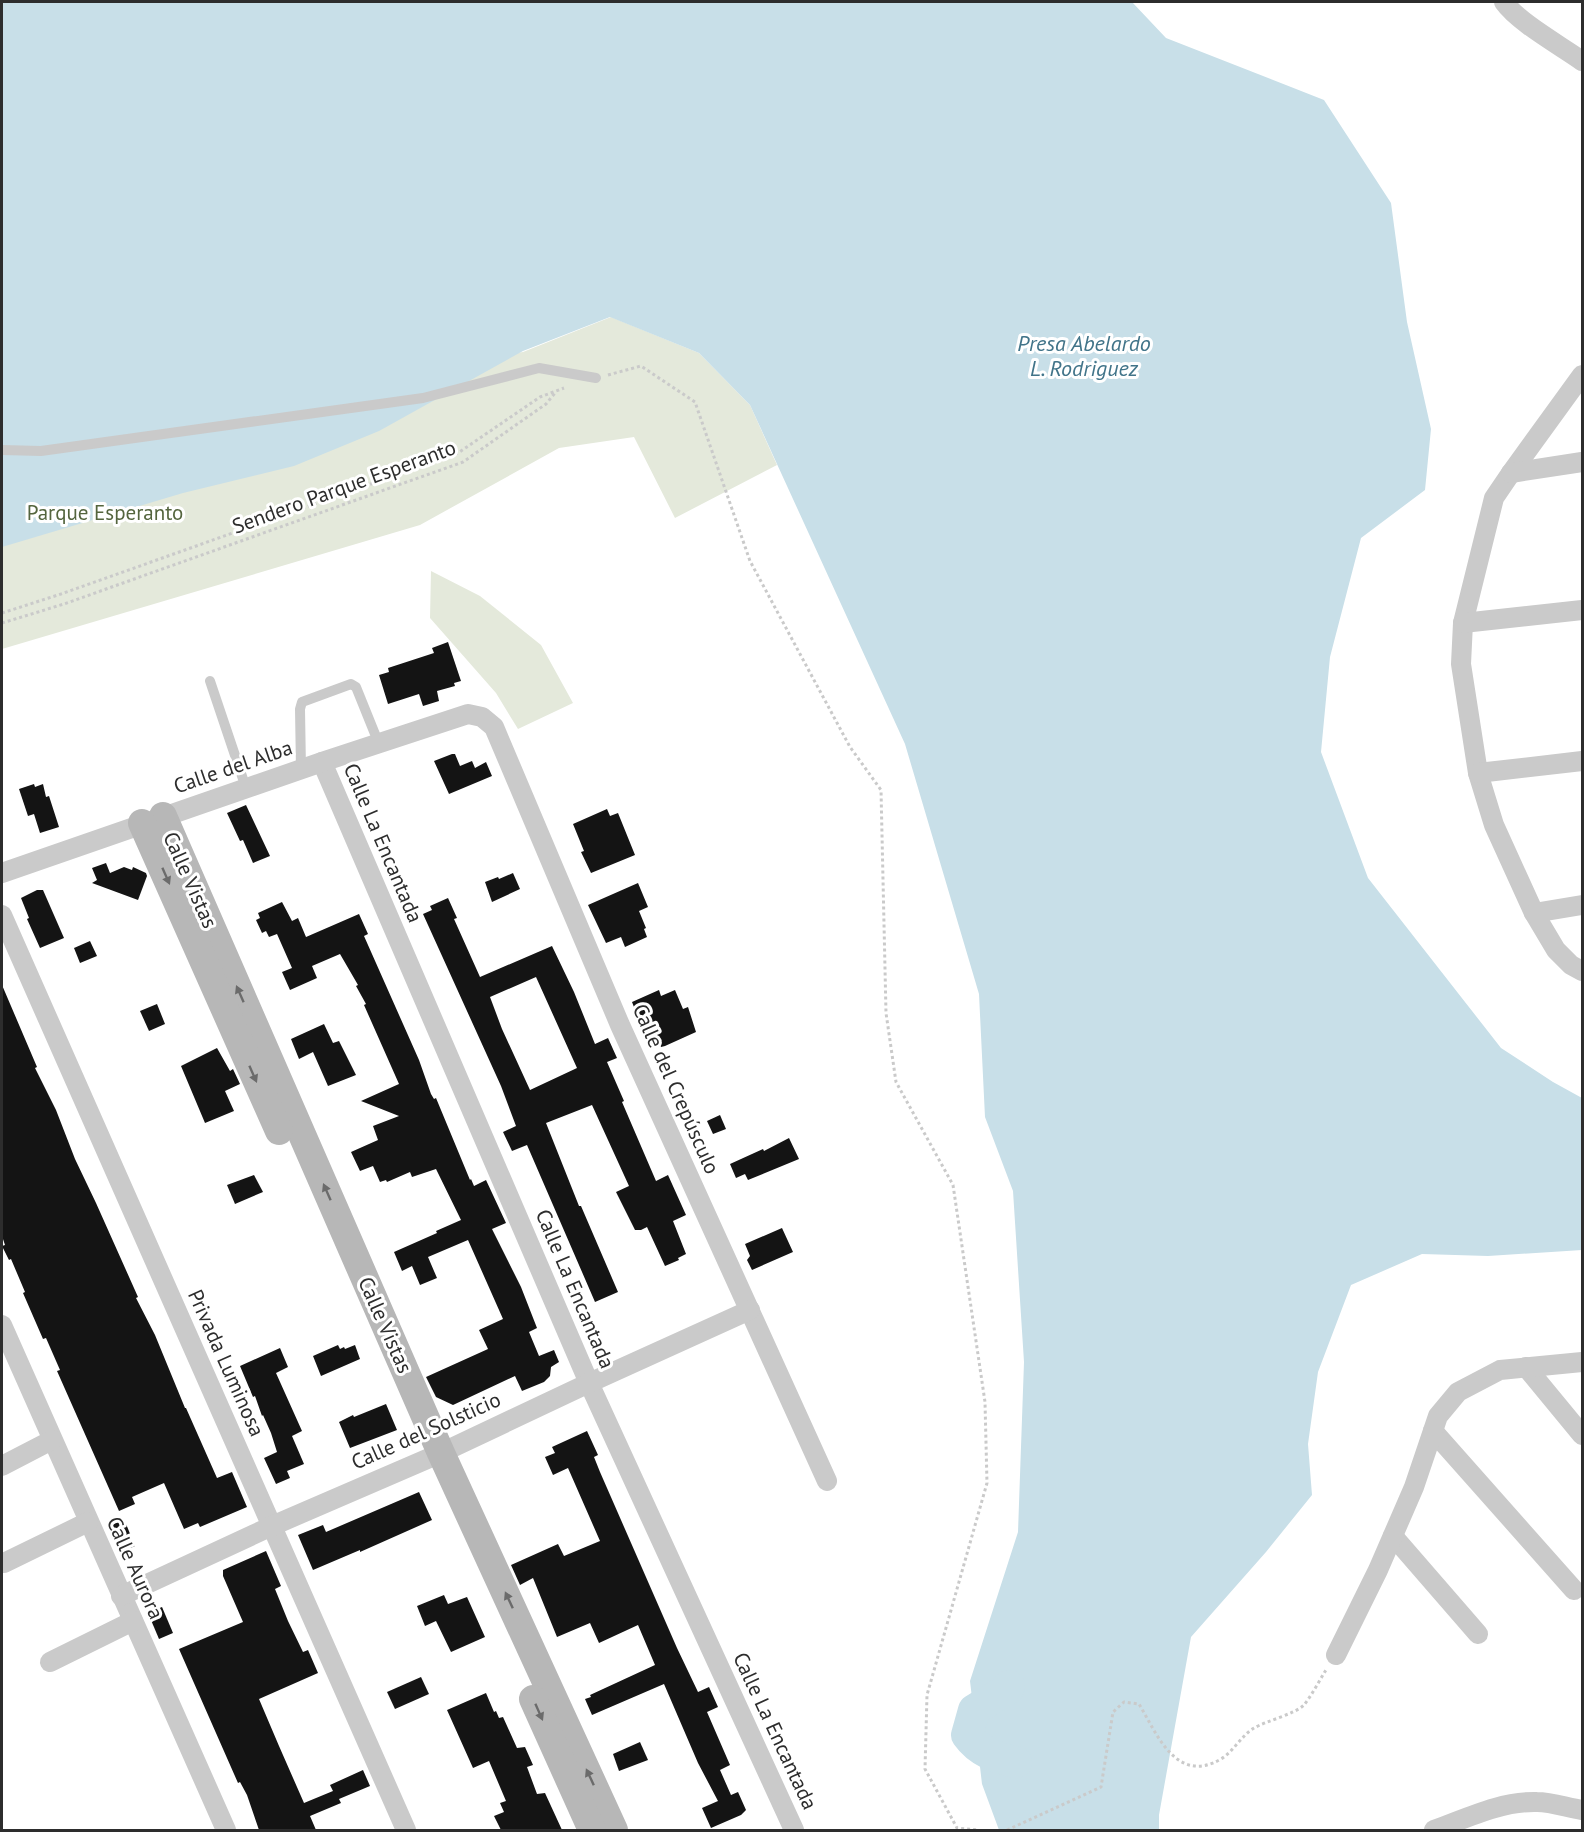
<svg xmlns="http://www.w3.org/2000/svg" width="1584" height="1832" viewBox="0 0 1584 1832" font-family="'PT Sans',sans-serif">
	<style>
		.green { fill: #e4e9db }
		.water { fill: #c8dfe8 }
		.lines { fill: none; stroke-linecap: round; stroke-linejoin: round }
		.river { stroke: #c8dfe8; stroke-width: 32 }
		.building { fill: #141414; fill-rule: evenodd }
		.path { stroke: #cacaca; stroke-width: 3; stroke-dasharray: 3 3; stroke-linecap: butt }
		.lane { stroke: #cacaca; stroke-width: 10 }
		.street { stroke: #cacaca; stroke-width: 20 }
		.secondary { stroke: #b7b7b7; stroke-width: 28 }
		.oneway { fill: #6b6b6b }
		.labels { text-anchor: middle; stroke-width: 6; stroke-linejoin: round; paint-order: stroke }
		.street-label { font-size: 21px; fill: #2d2d2d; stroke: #fff }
		.park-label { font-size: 21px; fill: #54653e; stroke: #fff }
		.water-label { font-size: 22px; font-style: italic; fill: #417489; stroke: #fff }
	</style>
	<rect width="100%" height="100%" fill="#fff"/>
	<g class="green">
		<path d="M611 317 699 353 750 405 777 465 675 518 634 437 559 448 420 525 2 649V421L523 352Z"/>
		<path d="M431 571 480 596 541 645 573 703 518 729 496 693 430 618Z"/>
	</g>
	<path class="water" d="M2 2H1132L1166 38 1324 100 1391 203 1407 322 1431 429 1425 490 1361 538 1330 657 1321 752 1368 878 1501 1048 1553 1082 1582 1098V1250L1488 1256 1422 1254 1351 1285 1318 1372 1308 1444 1312 1495 1266 1552 1191 1637 1159 1815V1830H999L982 1784 970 1681 1018 1532 1024 1362 1013 1191 985 1117 979 994 905 744 750 405 699 353 610 317 523 351 379 431 294 466 183 493 2 547Z"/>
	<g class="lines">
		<path class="river" d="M1009 1686 1008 1689 974 1710 967 1735C979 1752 997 1758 1016 1762"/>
	</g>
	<g class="building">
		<path d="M448 642 461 681 454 683 455 686 437 691 439 701 423 706 419 694 388 704 379 675 389 672 388 668 434 653 432 648Z"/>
		<path d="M452 754H455L460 766 472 761 475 768 486 762 492 776 449 794 434 761Z"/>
		<path d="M34 784 35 787 43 784 46 797 49 796 59 827 40 833 34 814 28 816 19 789Z"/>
		<path d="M246 805 270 856 253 863 243 840 240 841 227 813Z"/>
		<path d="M607 809 610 816 618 813 635 855 591 873 581 852 584 851 573 824Z"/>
		<path d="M106 863 110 873 124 867 132 870 133 867 146 873 147 876 138 900 92 883 97 880 92 868Z"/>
		<path d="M513 873 520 889 492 902 485 882 498 877 499 879Z"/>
		<path d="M638 883 648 907 639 911 646 928 644 929 647 937 625 947 621 937 606 943 588 905Z"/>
		<path d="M37 890H43L64 938 40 948 27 919 29 918 21 898Z"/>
		<path d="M448 898 457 918 454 919 480 977 552 946 574 992 595 1044 608 1038 617 1058 607 1062 624 1101 622 1102 656 1181 668 1175 686 1215 673 1221 686 1254 678 1258 679 1260 665 1266 647 1227 641 1230H635L616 1192 629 1186 592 1105 546 1123 579 1206H581L618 1292 595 1302 527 1145 512 1151 503 1132 516 1126 501 1086 423 914 432 910 430 906ZM536 977 577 1068 530 1090 502 1029 490 997Z"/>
		<path d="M282 902 292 921 298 918 306 937 359 914 368 934 364 936 419 1060 431 1094 434 1099 436 1098 470 1180 471 1179 474 1186 486 1180 506 1223 492 1229 521 1287 537 1328 529 1332 539 1356 554 1350 559 1362 551 1367 550 1376 544 1382 522 1391 515 1376 453 1405 436 1397 426 1377 488 1349 479 1330 503 1319 468 1240 428 1257 437 1278 420 1285 412 1266 402 1271 394 1252 437 1233 436 1231 461 1220 436 1169 412 1177 410 1172 387 1182 386 1180 380 1182 373 1166 360 1171 351 1152 378 1140 373 1126 399 1116 361 1101 399 1084 364 1005 366 1004 356 986 358 985 340 954 312 966 317 978 290 990 282 972 292 968 277 934 269 937 266 931 262 933 256 920 260 918 258 913Z"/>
		<path d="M90 941 97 956 80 963 74 948Z"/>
		<path d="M2 985 37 1067 35 1068 56 1110 75 1159 96 1203 138 1297 136 1298 155 1335 185 1408H186L217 1478 232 1472 247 1507 200 1527 198 1523 184 1529 164 1483 132 1497 135 1504 119 1511 57 1371 60 1370 46 1338 43 1339 23 1293 25 1292 11 1259 9 1260 2 1246 5 1245 2 1236Z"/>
		<path d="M659 990 661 996 675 990 683 1009 688 1007 696 1032 665 1046 661 1047 658 1039 648 1043 632 1002Z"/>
		<path d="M157 1004 165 1024 149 1031 140 1011Z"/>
		<path d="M324 1024 333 1043 339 1041 356 1075 328 1086 313 1052 299 1059 291 1039Z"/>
		<path d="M217 1048 230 1071 233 1069 240 1084 225 1091 234 1111 205 1123 181 1066Z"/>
		<path d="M720 1115 726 1129 713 1134 707 1121Z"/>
		<path d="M789 1138 799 1159 748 1180 745 1174 736 1178 730 1164 763 1149 764 1151Z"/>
		<path d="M254 1175 263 1192 235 1204 227 1185Z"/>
		<path d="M782 1228 793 1252 752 1270 747 1260 750 1256 745 1244Z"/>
		<path d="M338 1345 340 1349 344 1347 345 1349 355 1345 360 1359 321 1376 313 1356Z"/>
		<path d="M280 1348 288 1367 276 1373 302 1431 292 1436 304 1464 287 1471 290 1478 276 1484 264 1458 277 1452 271 1433 263 1415 262 1416 255 1396 253 1397 240 1366Z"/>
		<path d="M386 1404 397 1430 350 1448 339 1422 353 1415 354 1417Z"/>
		<path d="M587 1431 598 1455 594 1457 600 1472 677 1648 698 1692 709 1687 718 1707 707 1712 730 1765 720 1770 731 1795 738 1792 746 1810 741 1815 711 1828 702 1808 718 1801 698 1763 664 1684 592 1715 585 1699 591 1697 590 1695 655 1665 638 1625 599 1643 590 1623 557 1637 533 1578 520 1585 511 1565 558 1544 564 1556 600 1541 568 1468 553 1475 545 1457 555 1453 552 1447Z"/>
		<path d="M419 1492 432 1520 360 1552V1550L313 1570 298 1535 323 1525 326 1532Z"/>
		<path d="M124 1519 135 1546 121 1552 109 1526Z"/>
		<path d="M266 1551 281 1586 275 1589 288 1621 303 1652 308 1650 318 1673 259 1699 279 1746 304 1803 333 1791 330 1785 363 1770 370 1786 339 1799 341 1803 310 1816 316 1830H259L247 1795 240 1782 238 1783 179 1649 243 1622 223 1576V1570Z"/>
		<path d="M444 1595 448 1604 467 1597 485 1637 451 1652 436 1621 425 1626 417 1606Z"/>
		<path d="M162 1607 173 1633 159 1639 148 1613Z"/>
		<path d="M421 1677 429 1694 395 1709 387 1692Z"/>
		<path d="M486 1693 494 1712 496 1711 499 1718 503 1717 517 1748 525 1747 533 1765 527 1767 537 1794 545 1793 562 1830H501L494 1816 504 1812 500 1803 506 1801 489 1761 473 1768 447 1710Z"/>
		<path d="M640 1742 648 1760 619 1771 613 1754Z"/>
	</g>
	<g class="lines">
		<g class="path">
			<path d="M608 375 641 366 695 402 750 561 850 747 881 790 886 1013 896 1082 953 1185 985 1402 987 1483 927 1695 925 1769 957 1828 978 1830"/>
			<path d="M2 613 61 594 458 453 540 397 564 388"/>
			<path d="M2 623 64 604 463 462 546 404 555 393"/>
			<path d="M1007 1830 1101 1787 1113 1712 1124 1702 1139 1704C1157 1734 1176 1785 1221 1759 1234 1751 1241 1736 1254 1728 1266 1721 1295 1714 1304 1705 1312 1695 1319 1681 1326 1670"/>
		</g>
		<g class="lane">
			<path d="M2 450 41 451 423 398 539 368 596 378"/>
			<path d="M210 681 246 788"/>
			<path d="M301 769 300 709 302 702 351 684 356 687 379 744"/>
		</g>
		<g class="street">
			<path d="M1504 2C1518 22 1561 46 1582 61"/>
			<path d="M1582 375 1511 473 1494 498 1463 623 1461 664 1478 773 1494 825 1534 913 1556 950 1571 965 1582 971"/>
			<path d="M1511 473 1582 462"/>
			<path d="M1463 623 1582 610"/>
			<path d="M322 762 589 1383 794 1830"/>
			<path d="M1478 773 1582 761"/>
			<path d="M2 873 322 762 468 714 482 717 494 727 620 1025 827 1481"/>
			<path d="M1534 913 1582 905"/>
			<path d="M2 915 406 1830"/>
			<path d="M2 1325 226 1830"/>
			<path d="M1526 1367 1582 1435"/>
			<path d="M1433 1431 1574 1590"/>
			<path d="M2 1466 52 1440"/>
			<path d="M1393 1536 1478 1634"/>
			<path d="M4 1563 88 1522"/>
			<path d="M121 1596 272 1526 441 1453 589 1383 750 1310"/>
			<path d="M1336 1655 1378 1570 1414 1487 1438 1416 1458 1392 1500 1370 1582 1362"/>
			<path d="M50 1662 133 1621"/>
			<path d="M1434 1830C1467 1818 1501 1801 1537 1802 1552 1802 1568 1808 1582 1810"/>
		</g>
		<g class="secondary">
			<path d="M163 816 441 1453 614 1830"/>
			<path d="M142 823 279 1131"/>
			<path d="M533 1699 592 1830"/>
		</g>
	</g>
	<defs><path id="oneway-solid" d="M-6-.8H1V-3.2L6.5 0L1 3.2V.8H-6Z" transform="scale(1.5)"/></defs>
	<g class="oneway">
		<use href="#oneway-solid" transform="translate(166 876) rotate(66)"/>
		<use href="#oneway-solid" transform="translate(240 994) rotate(-114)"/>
		<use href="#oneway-solid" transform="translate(253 1074) rotate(66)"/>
		<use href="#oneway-solid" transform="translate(327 1192) rotate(-114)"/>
		<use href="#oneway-solid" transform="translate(509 1600) rotate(-115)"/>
		<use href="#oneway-solid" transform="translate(539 1712) rotate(66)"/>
		<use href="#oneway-solid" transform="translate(590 1777) rotate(-115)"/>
	</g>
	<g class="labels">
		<g class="street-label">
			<text transform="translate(344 487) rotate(-20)" y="7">Sendero Parque Esperanto</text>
			<text transform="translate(233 767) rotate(-19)" y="7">Calle del Alba</text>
			<text transform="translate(383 843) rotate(67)" y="7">Calle La Encantada</text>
			<text transform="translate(190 880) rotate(66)" y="7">Calle Vistas</text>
			<text transform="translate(676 1089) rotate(66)" y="7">Calle del Crepúsculo</text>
			<text transform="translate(575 1289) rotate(67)" y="7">Calle La Encantada</text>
			<text transform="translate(385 1325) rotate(66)" y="7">Calle Vistas</text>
			<text transform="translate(226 1363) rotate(66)" y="7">Privada Luminosa</text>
			<text transform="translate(426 1431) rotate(-24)" y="7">Calle del Solsticio</text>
			<text transform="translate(135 1568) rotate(66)" y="7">Calle Aurora</text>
			<text transform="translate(775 1731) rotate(65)" y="7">Calle La Encantada</text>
		</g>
		<g class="park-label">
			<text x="105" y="520">Parque Esperanto</text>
		</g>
		<g class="water-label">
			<text x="1084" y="351">Presa Abelardo<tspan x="1084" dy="25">L. Rodriguez</tspan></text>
		</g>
	</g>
	<rect width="1584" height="1832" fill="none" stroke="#2d2d2d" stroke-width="6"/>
</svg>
